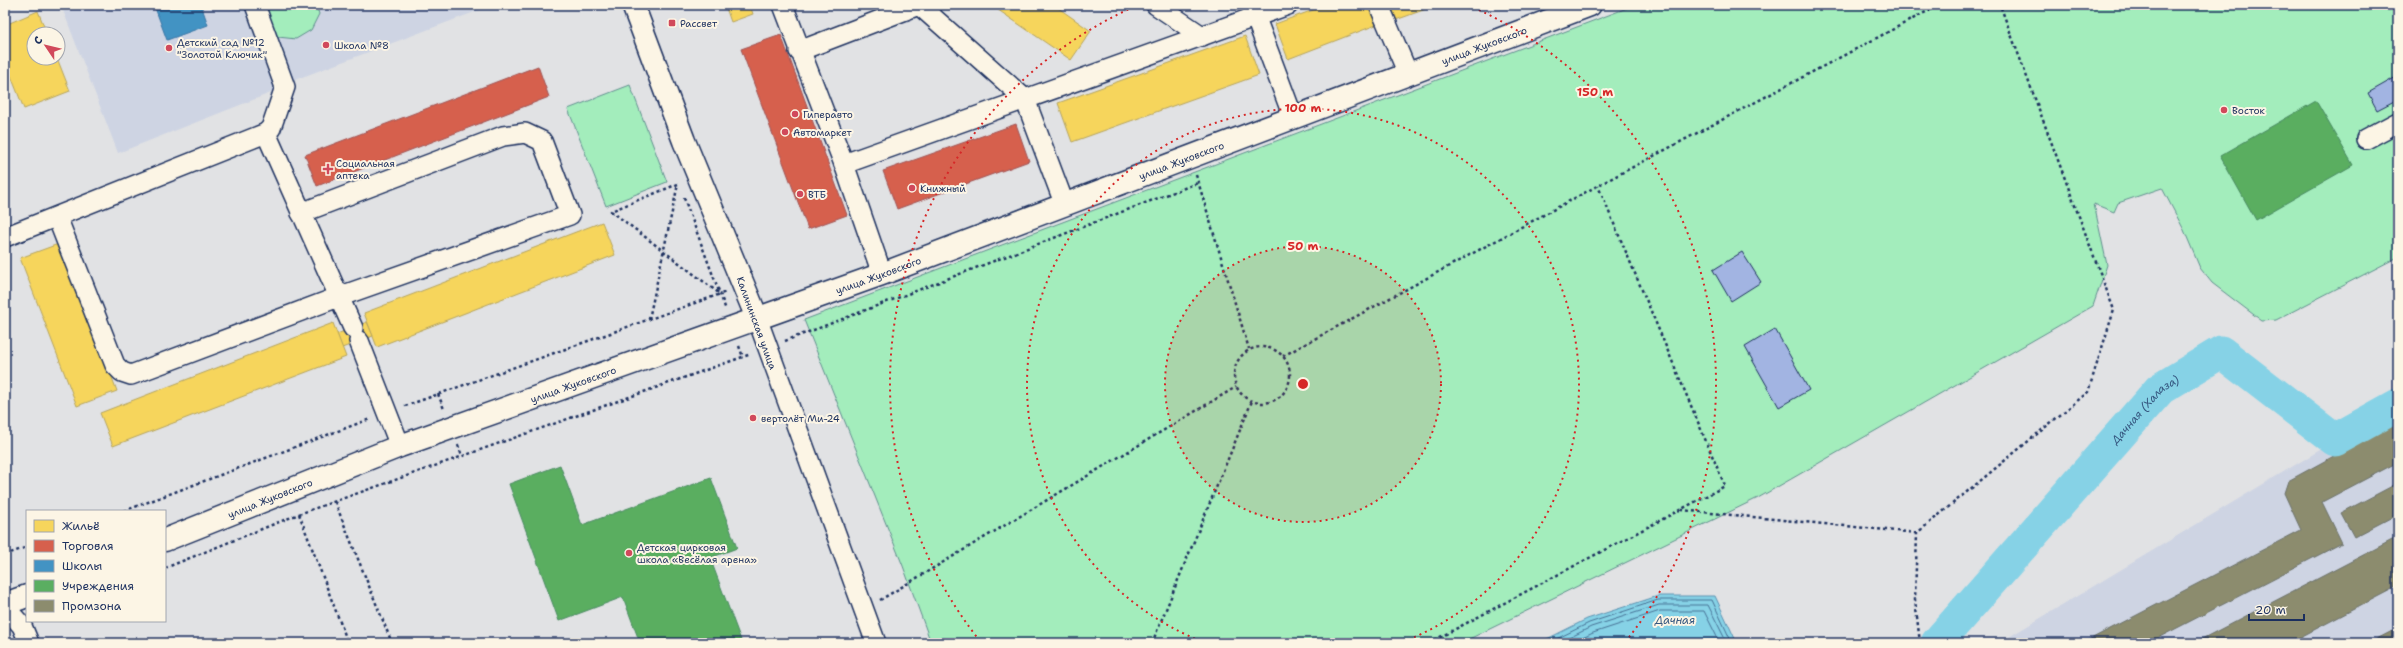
<svg xmlns="http://www.w3.org/2000/svg" width="2403" height="648" viewBox="0 0 2403 648" font-family="'Shantell Sans',sans-serif">
	<style>
		.built { fill: #ced4e3 }
		.green { fill: #a3edbc; stroke: #5f8e8d }
		.water { fill: #86d2e6; stroke: #5b91b0 }
		.homes { fill: #f6d55c; stroke: #b4a35d }
		.shops { fill: #d6604d; stroke: #9e5152 }
		.schools { fill: #4393c3; stroke: #3775a5 }
		.public { fill: #5aae61; stroke: #478860 }
		.industry { fill: #8c8c6e; stroke: #6a7069 }
		.lines { fill: none; stroke-linecap: round; stroke-linejoin: round }
		.shore { stroke: #467094; stroke-width: 1 }
		.river { stroke: #86d2e6; stroke-width: 33 }
		.building { fill: #a2b4e2; stroke: #1b2f5e }
		.minor-casing { stroke: #1b2f5e; stroke-width: 22 }
		.major-casing { stroke: #1b2f5e; stroke-width: 25 }
		.path { stroke: #1b2f5e; stroke-width: 2.5; stroke-dasharray: 3 3; stroke-linecap: butt }
		.minor { stroke: #fcf5e5; stroke-width: 19 }
		.major { stroke: #fcf5e5; stroke-width: 22 }
		.ring { fill: none; stroke: #d62828; stroke-width: 2; stroke-dasharray: 2 4 }
		.poi-dot { fill: #d1495b; stroke: #fcf5e5; stroke-width: 1.5 }
		.labels { text-anchor: middle; stroke-width: 4; stroke-linejoin: round; paint-order: stroke }
		.poi-label { font-size: 10px; fill: #1b2f5e; stroke: #fcf5e5; text-anchor: start }
		.street-label { font-size: 10px; fill: #1b2f5e; stroke: #fcf5e5 }
		.water-label { font-size: 11px; font-style: italic; fill: #365880; stroke: #fcf5e5 }
		.centre { fill: #d62828; stroke: #fcf5e5; stroke-width: 2 }
		.ring-label { font-size: 12px; text-anchor: middle; font-weight: bold; fill: #d62828; stroke: #fcf5e5; stroke-width: 4; stroke-linejoin: round; paint-order: stroke }
	</style>
	<rect width="100%" height="100%" fill="#e1e2e4"/>
	<filter id="ink" filterUnits="userSpaceOnUse"><feTurbulence type="fractalNoise" baseFrequency=".025" numOctaves="2"/><feDisplacementMap in="SourceGraphic" scale="8" xChannelSelector="R" yChannelSelector="G"/><feConvolveMatrix kernelMatrix="1 2 1 2 8 2 1 2 1" color-interpolation-filters="sRGB"/></filter>
	<g filter="url(#ink)">
		<g class="built">
			<path d="M61 5H245L278 90 118 153Z"/>
			<path d="M250 5H493L281 85Z"/>
			<path d="M2398 403V643H1999Z"/>
		</g>
		<g class="green">
			<path d="M260 5H316L319 14 311 30 296 39 278 37 265 25Z"/>
			<path d="M1635 5H2398V257L2276 320 2262 321 2212 283 2200 268 2184 230 2162 188 2118 203 2114 212 2094 204 2107 265 2093 306 1758 498 1461 643H931L903 566 804 320Z"/>
			<path d="M630 85 667 182 606 206 568 109Z"/>
		</g>
		<path class="water" d="M1658 596H1715L1737 643H1539L1587 619Z"/>
		<g class="homes">
			<path d="M725 5H750L753 14 731 22Z"/>
			<path d="M991 5H1054L1091 31 1071 60Z"/>
			<path d="M1327 5H1370L1376 25 1288 59 1275 24Z"/>
			<path d="M1388 5H1437L1393 21Z"/>
			<path d="M38 11 47 34H34V58H57L70 91 24 109 5 61V25Z"/>
			<path d="M1245 36 1259 75 1072 142 1058 103Z"/>
			<path d="M602 222 615 255 377 347 364 313Z"/>
			<path d="M61 243 117 391 77 406 20 258Z"/>
			<path d="M367 322 373 336 342 348 337 334Z"/>
			<path d="M333 323 346 357 113 446 100 413Z"/>
		</g>
		<g class="shops">
			<path d="M781 35 847 215 808 229 741 49Z"/>
			<path d="M538 66 549 97 317 186 305 155Z"/>
			<path d="M1016 124 1029 161 897 209 883 171Z"/>
		</g>
		<path class="schools" d="M154 5H201L208 25 167 40Z"/>
		<g class="public">
			<path d="M5 61 10 74 5 76Z"/>
			<path d="M2316 101 2353 165 2256 220 2220 156Z"/>
			<path d="M560 465 582 525 711 478 737 548 710 558 742 643H640L623 597 559 621 509 484Z"/>
		</g>
		<g class="industry">
			<path d="M2398 421V462L2322 502 2342 543 2148 643H2083L2301 530 2284 493 2288 481Z"/>
			<path d="M2398 483V514L2354 537 2341 513Z"/>
			<path d="M2398 537V586L2289 643H2194Z"/>
			<path d="M2398 628V643H2369Z"/>
		</g>
		<g class="lines">
			<g class="shore">
				<path d="M1548 643 1589 623 1658 600H1712L1732 643"/>
				<path d="M1559 643 1591 627 1659 605H1708L1727 643"/>
				<path d="M1572 643 1593 633 1660 611H1704L1720 643"/>
			</g>
			<path class="river" id="s1" d="M1937 643 2160 389 2221 352 2335 440 2398 405"/>
		</g>
		<g class="building">
			<path d="M2398 76V99L2377 110 2368 93Z"/>
			<path d="M1742 252 1761 282 1731 301 1713 270Z"/>
			<path d="M1775 329 1809 390 1779 407 1745 347Z"/>
		</g>
		<g class="lines">
			<g class="minor-casing">
				<g id="minor">
					<path d="M783 5 844 164 882 274"/>
					<path d="M1156 5 1202 36"/>
					<path d="M1251 5 1293 117"/>
					<path d="M1379 5 1408 74"/>
					<path d="M799 51 919 5 1025 99 1064 203"/>
					<path d="M266 133 353 328"/>
					<path d="M2366 139 2398 122"/>
					<path d="M844 164 1288 5"/>
					<path d="M57 217 115 365 122 372 131 375 341 296 570 215 542 141 525 133 503 136 301 213"/>
					<path d="M5 237 266 133 271 128 285 87 255 5"/>
					<path d="M757 318 876 643"/>
					<path d="M359 341 400 446"/>
					<path d="M5 607 22 626 29 643"/>
				</g>
			</g>
			<g class="major-casing">
				<g id="major">
					<path d="M633 5 684 141 757 318"/>
					<path id="s2" d="M165 540 400 446 882 274 1590 5"/>
					<path d="M5 604 27 596"/>
				</g>
			</g>
			<g class="path">
				<path d="M1196 175 1249 349"/>
				<path d="M678 184 611 211 720 294"/>
				<path d="M684 198 726 310"/>
				<path d="M649 319 678 184"/>
				<path d="M785 341 1200 182"/>
				<path d="M739 346 743 357"/>
				<circle cx="1262" cy="375" r="28"/>
				<path d="M1283 356 1597 186 1939 5"/>
				<path d="M438 394 444 409"/>
				<path d="M405 406 726 292"/>
				<path d="M458 445 462 456"/>
				<path d="M335 502 392 643"/>
				<path d="M1681 510 1917 533"/>
				<path d="M124 511 370 419"/>
				<path d="M299 514 348 643"/>
				<path d="M5 555 27 547"/>
				<path d="M165 568 299 514 751 354"/>
				<path d="M880 600 1236 387"/>
				<path d="M47 640 52 643"/>
				<path d="M1152 643 1252 401"/>
				<path d="M1429 643 1725 486 1598 186"/>
				<path d="M1920 643 1915 600 1917 533 2088 392 2114 310 2000 5"/>
			</g>
			<use href="#minor" class="minor"/>
			<use href="#major" class="major"/>
		</g>
	</g>
	<circle cx="1303" cy="384" r="138" fill="#d62828" fill-opacity=".12"/>
	<g class="ring">
		<circle cx="1303" cy="384" r="138"/>
		<path d="M1206 643A276 276 0 1 1 1400 643"/>
		<path d="M980 641A413 413 0 0 1 1138 5M1468 5A413 413 0 0 1 1626 641"/>
	</g>
	<g class="poi-dot">
		<rect x="668" y="19" width="8" height="8" rx="2"/>
		<circle cx="326" cy="45" r="4"/>
		<circle cx="169" cy="48" r="4"/>
		<circle cx="2224" cy="110" r="4"/>
		<circle cx="795" cy="114" r="4"/>
		<circle cx="785" cy="132" r="4"/>
		<path d="M326 163h4v4h4v4h-4v4h-4v-4h-4v-4h4z"/>
		<circle cx="912" cy="188" r="4"/>
		<circle cx="800" cy="194" r="4"/>
		<circle cx="753" cy="418" r="4"/>
		<circle cx="629" cy="553" r="4"/>
	</g>
	<g class="labels">
		<g class="poi-label">
			<text x="680" y="27">Рассвет</text>
			<text x="177" y="46">Детский сад №12<tspan x="177" dy="12">"Золотой Ключик"</tspan></text>
			<text x="334" y="49">Школа №8</text>
			<text x="2232" y="114">Восток</text>
			<text x="803" y="118">Гиперавто</text>
			<text x="793" y="136">Автомаркет</text>
			<text x="336" y="167">Социальная<tspan x="336" dy="12">аптека</tspan></text>
			<text x="920" y="192">Книжный</text>
			<text x="808" y="198">ВТБ</text>
			<text x="761" y="422">вертолёт Ми-24</text>
			<text x="637" y="551">Детская цирковая<tspan x="637" dy="12">школа «Весёлая арена»</tspan></text>
		</g>
		<g class="street-label">
			<text dy="4" stroke="none"><textPath href="#s2" startOffset="1409">улица Жуковского</textPath></text>
			<text dy="4" stroke="none"><textPath href="#s2" startOffset="1085">улица Жуковского</textPath></text>
			<text dy="4" stroke="none"><textPath href="#s2" startOffset="761">улица Жуковского</textPath></text>
			<text transform="translate(757 323) rotate(70)" y="4">Калининская улица</text>
			<text dy="4" stroke="none"><textPath href="#s2" startOffset="437">улица Жуковского</textPath></text>
			<text dy="4" stroke="none"><textPath href="#s2" startOffset="113">улица Жуковского</textPath></text>
		</g>
		<g class="water-label">
			<text dy="4" stroke="none"><textPath href="#s1" startOffset="313">Дачная (Халаза)</textPath></text>
			<text x="1675" y="624">Дачная</text>
		</g>
	</g>
	<circle cx="1303" cy="384" r="6" class="centre"/>
	<g class="ring-label">
		<text x="1595" y="96">150 m</text>
		<text x="1303" y="112">100 m</text>
		<text x="1303" y="250">50 m</text>
	</g>
	<rect width="2403" height="648" fill="none" stroke="#fcf5e5" stroke-width="20"/>
	<rect x="10" y="10" width="2383" height="628" fill="none" stroke="#1b2f5e" stroke-width="1.5" filter="url(#ink)"/>
	<rect x="26" y="510" width="140" height="112" fill="#fcf5e5" stroke="#a2a6af"/>
	<rect x="34" y="520" width="20" height="12" fill="#f6d55c" stroke="#a2a6af"/>
	<text x="62" y="530" font-size="12" fill="#1b2f5e">Жильё</text>
	<rect x="34" y="540" width="20" height="12" fill="#d6604d" stroke="#a2a6af"/>
	<text x="62" y="550" font-size="12" fill="#1b2f5e">Торговля</text>
	<rect x="34" y="560" width="20" height="12" fill="#4393c3" stroke="#a2a6af"/>
	<text x="62" y="570" font-size="12" fill="#1b2f5e">Школы</text>
	<rect x="34" y="580" width="20" height="12" fill="#5aae61" stroke="#a2a6af"/>
	<text x="62" y="590" font-size="12" fill="#1b2f5e">Учреждения</text>
	<rect x="34" y="600" width="20" height="12" fill="#8c8c6e" stroke="#a2a6af"/>
	<text x="62" y="610" font-size="12" fill="#1b2f5e">Промзона</text>
	<g transform="translate(46 46) rotate(305)"><circle r="19" fill="#fcf5e5" stroke="#a2a6af"/>
	<path d="M0-3L7 15L0 10L-7 15Z" fill="#d1495b"/>
	<text y="-6" font-size="11" font-weight="bold" text-anchor="middle" fill="#1b2f5e">С</text>
	</g>
	<path d="M2249 614v6h55v-6" fill="none" stroke="#1b2f5e" stroke-width="2"/>
	<text x="2255" y="614" font-size="12" fill="#1b2f5e" stroke="#fcf5e5" stroke-width="3" paint-order="stroke">20 m</text>
</svg>
